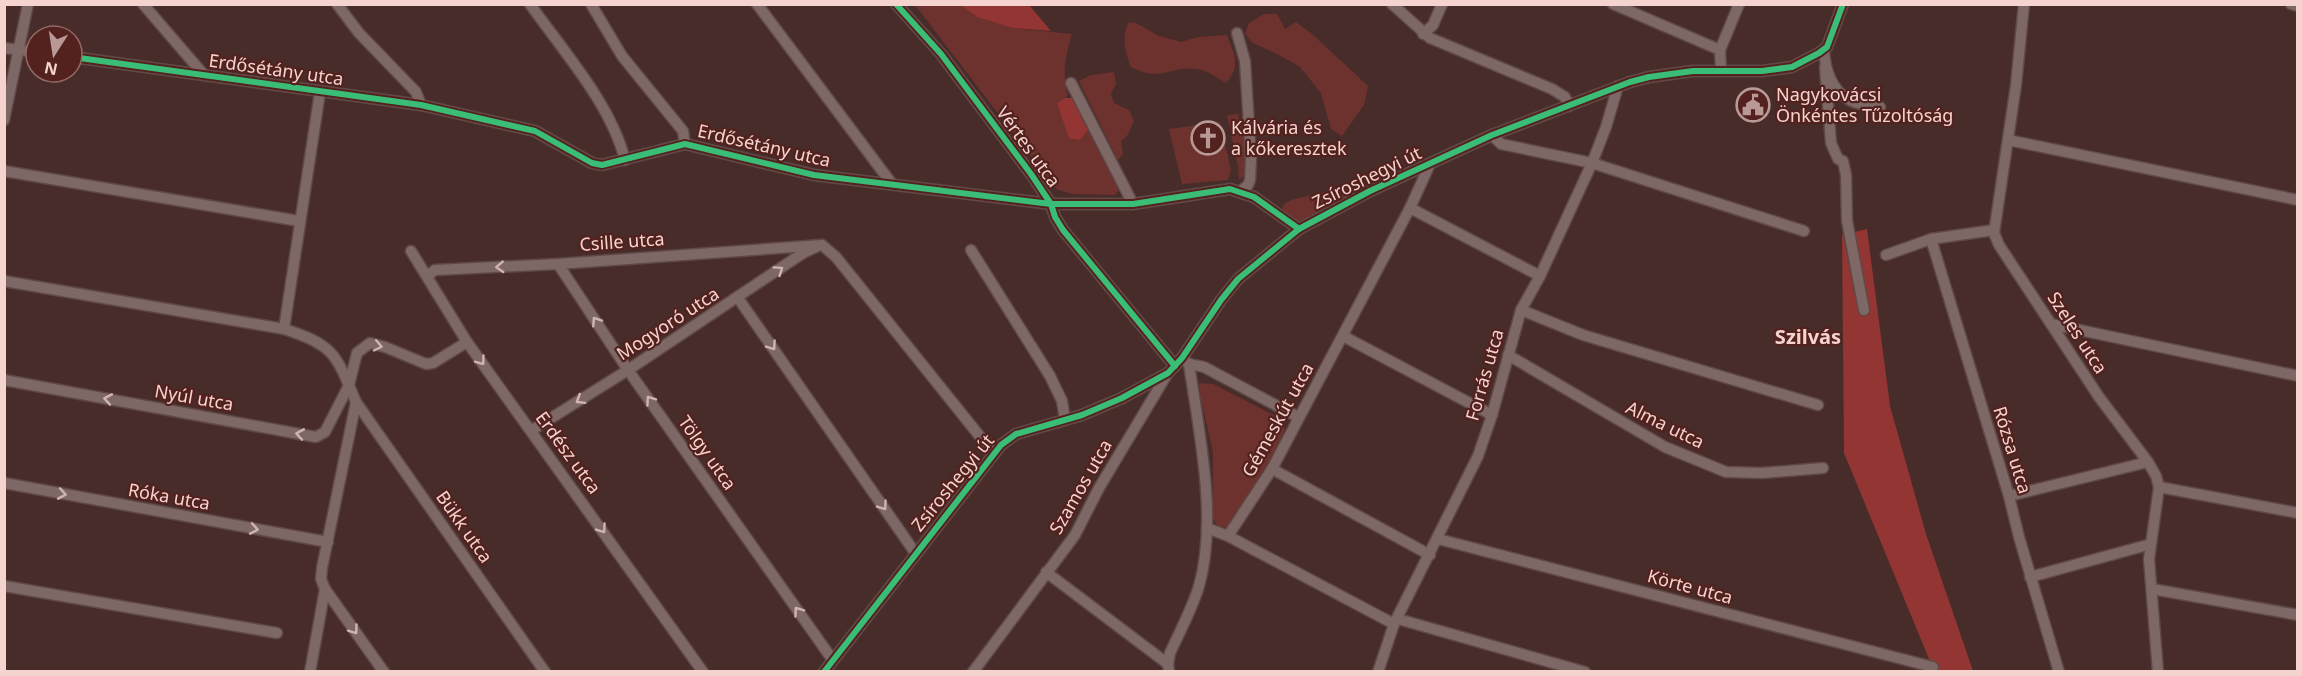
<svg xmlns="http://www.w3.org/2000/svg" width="2302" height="676" viewBox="0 0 2302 676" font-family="'Noto Sans',sans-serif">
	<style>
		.green { fill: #6d322e }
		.forest { fill: #933532 }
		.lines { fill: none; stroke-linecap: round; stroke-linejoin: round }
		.minor-casing { stroke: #5f4846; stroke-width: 13 }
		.minor { stroke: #7d6866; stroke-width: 10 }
		.cycleway-casing { stroke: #53211e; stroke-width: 10 }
		.cycleway { stroke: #3abd76; stroke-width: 6 }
		.oneway { stroke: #d1b4b0 }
		.labels { text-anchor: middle; stroke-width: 4.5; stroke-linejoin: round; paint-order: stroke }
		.street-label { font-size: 18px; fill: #f5d4d0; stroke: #53211e }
		.poi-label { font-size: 18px; fill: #f5d4d0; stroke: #53211e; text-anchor: start }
		.neighbourhood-label { font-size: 20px; font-weight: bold; fill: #f5d4d0; stroke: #53211e }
	</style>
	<rect width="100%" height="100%" fill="#472c2a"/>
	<g class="green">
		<path d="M915 5H961L977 17 1012 28 1072 34C1065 56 1062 74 1068 96L1057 104 1080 140 1088 130 1119 190 1115 195 1072 194 1056 189Z"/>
		<path d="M1264 14H1277L1285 29 1296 22 1312 34 1368 86 1364 105 1342 136 1331 129 1321 93 1300 67 1281 56 1253 43 1245 34 1249 23Z"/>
		<path d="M1129 22 1136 23 1159 36 1181 42 1198 37 1227 35C1234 55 1242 65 1226 83 1216 77 1208 70 1196 69 1170 65 1162 83 1131 67 1125 52 1121 37 1129 22Z"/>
		<path d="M1114 72 1116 84 1111 94 1114 103 1129 110 1134 121 1127 136 1121 141 1123 154 1118 160 1079 81 1091 75Z"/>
		<path d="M1238 114C1243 135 1248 154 1244 176L1239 180 1238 166 1227 115Z"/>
		<path d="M1220 122 1231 170 1228 180 1182 184 1169 129Z"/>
		<path d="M1354 185 1366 191 1301 225 1281 212 1284 204 1291 200Z"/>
		<path d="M1199 383 1213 384 1283 420 1285 429 1274 453 1228 528 1218 526 1213 519V452L1201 400Z"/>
	</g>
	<g class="forest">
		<path d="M961 5H1029L1051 31 1012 28 977 17Z"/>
		<path d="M1065 98H1072L1088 130 1080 140 1069 138 1057 103Z"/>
		<path d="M1867 229 1890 406 1926 534 1973 671H1934L1844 453 1842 235Z"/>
	</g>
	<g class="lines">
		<g class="minor-casing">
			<g id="minor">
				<path d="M143 4 204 75"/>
				<path d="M337 4 359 33 416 92 421 105"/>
				<path d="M530 4C563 51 611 104 625 160"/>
				<path d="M591 4 622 56 683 131 685 144"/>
				<path d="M757 4 892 184"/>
				<path d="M896 4 941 54 1031 174 1051 204 1055 217 1063 230 1175 366"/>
				<path d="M1392 4 1430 38 1552 89 1565 97 1569 106"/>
				<path d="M1613 4 1720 50"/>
				<path d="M2024 4 2016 85 1994 233 1999 245 2099 397 2148 462 2156 476 2159 487 2149 559 2158 672"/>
				<path d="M2291 4 2298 6"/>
				<path d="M1237 33 1245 61 1251 159 1250 180 1248 185 1241 191"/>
				<path d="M1423 34 1433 25 1442 4"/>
				<path d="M4 48 36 52"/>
				<path d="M1824 50C1825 68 1831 89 1848 99 1856 105 1870 105 1880 107"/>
				<path d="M72 57 421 105 535 131 592 163 602 165 685 144 814 175 1051 204H1133L1230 189 1254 197 1299 229"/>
				<path d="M1825 67 1831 143 1838 159 1843 161 1846 175 1847 221 1864 310"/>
				<path d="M1721 70 1720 50 1739 4"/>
				<path d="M1071 83 1133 204"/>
				<path d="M4 120 28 4"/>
				<path d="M1492 135 1501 144 1592 163 1804 231"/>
				<path d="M2008 140 2298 200"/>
				<path d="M4 171 299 221"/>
				<path d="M1410 208 1540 276"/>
				<path d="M1931 239 2009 496 2019 537 2059 672"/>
				<path d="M822 245 836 257 982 439 996 451"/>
				<path d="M971 250 1050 376 1062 401 1065 420"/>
				<path d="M411 251 467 342 703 672"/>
				<path d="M1886 255 1931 239 1994 230"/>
				<path d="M558 264 628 370 832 659"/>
				<path d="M427 276 435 270 558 264 822 245"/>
				<path d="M4 281 284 329C335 345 336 355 356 402L545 672"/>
				<path d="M738 298 916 554"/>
				<path d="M1521 310 1583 335 1818 405"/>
				<path d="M2051 324 2298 376"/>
				<path d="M284 329 320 92"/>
				<path d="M1343 336 1492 415"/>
				<path d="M1508 355 1665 447 1726 472 1762 473 1823 468"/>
				<path d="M1189 364 1204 367 1298 417"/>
				<path d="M4 380 316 437 325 432 349 385 357 353 370 343 385 347 426 364 433 363 467 342"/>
				<path d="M532 430 628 370 803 253 816 247"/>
				<path d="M1272 469 1430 555"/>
				<path d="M4 483 328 542"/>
				<path d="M2159 487 2298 513"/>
				<path d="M2009 496 2148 462"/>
				<path d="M1207 528 1228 536 1272 469 1410 208 1430 164"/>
				<path d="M1228 536 1394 624"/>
				<path d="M1438 539 1933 667"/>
				<path d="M1046 572 1168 664"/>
				<path d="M2030 577 2151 544"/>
				<path d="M4 586 277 633"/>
				<path d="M325 589 384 672"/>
				<path d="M2152 589 2298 615"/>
				<path d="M1398 619 1585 672"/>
				<path d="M310 672 325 589 321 579 322 568 356 402"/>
				<path d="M824 672 1001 445 1016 434 1082 415 1122 398 1168 373 1182 358 1221 300 1238 279 1299 229 1370 191 1492 135 1630 82 1649 77 1693 71H1762L1792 67 1819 53 1827 47 1843 4"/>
				<path d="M973 672 1075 535 1099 488 1166 376"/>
				<path d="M1169 672 1168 664 1170 653C1180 631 1192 609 1199 586 1218 519 1199 432 1189 364L1182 358"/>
				<path d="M1378 672 1394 624 1478 456 1492 415 1521 310 1540 276 1592 163 1606 127 1618 86"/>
			</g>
		</g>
		<use href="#minor" class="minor"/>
		<g class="cycleway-casing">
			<g id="cycleway">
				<path d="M896 4 941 54 1031 174 1051 204 1055 217 1063 230 1175 366"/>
				<path d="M72 57 421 105 535 131 592 163 602 165 685 144 814 175 1051 204H1133L1230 189 1254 197 1299 229"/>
				<path d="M824 672 1001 445 1016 434 1082 415 1122 398 1168 373 1182 358 1221 300 1238 279 1299 229 1370 191 1492 135 1630 82 1649 77 1693 71H1762L1792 67 1819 53 1827 47 1843 4"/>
			</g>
		</g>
		<use href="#cycleway" class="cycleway"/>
	</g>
	<defs><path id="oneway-chevron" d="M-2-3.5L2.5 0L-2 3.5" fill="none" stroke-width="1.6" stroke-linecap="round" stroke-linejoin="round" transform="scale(1.5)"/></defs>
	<g class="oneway">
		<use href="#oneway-chevron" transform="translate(500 267) rotate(177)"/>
		<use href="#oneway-chevron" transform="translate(779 270) rotate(-35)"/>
		<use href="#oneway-chevron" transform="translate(596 321) rotate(-123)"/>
		<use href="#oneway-chevron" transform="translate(378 346) rotate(12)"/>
		<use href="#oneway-chevron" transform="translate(772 346) rotate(55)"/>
		<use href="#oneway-chevron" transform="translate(481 361) rotate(54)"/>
		<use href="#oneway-chevron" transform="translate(108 399) rotate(-170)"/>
		<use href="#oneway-chevron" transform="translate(580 400) rotate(148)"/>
		<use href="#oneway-chevron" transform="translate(650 400) rotate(-125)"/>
		<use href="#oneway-chevron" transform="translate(300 434) rotate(-170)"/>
		<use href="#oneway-chevron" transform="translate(62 494) rotate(10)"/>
		<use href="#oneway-chevron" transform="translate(883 506) rotate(55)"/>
		<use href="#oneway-chevron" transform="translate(254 529) rotate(10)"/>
		<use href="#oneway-chevron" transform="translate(602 529) rotate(55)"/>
		<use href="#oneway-chevron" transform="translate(798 611) rotate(-125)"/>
		<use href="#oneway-chevron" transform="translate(354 630) rotate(54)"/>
	</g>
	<defs>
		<g id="civic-ring" transform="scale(1.725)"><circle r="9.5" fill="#53211e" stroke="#b89996" stroke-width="1.5"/><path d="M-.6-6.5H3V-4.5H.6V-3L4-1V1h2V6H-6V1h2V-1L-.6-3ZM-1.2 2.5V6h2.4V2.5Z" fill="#b89996"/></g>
		<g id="church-ring" transform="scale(1.725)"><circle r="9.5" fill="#53211e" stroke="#b89996" stroke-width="1.5"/><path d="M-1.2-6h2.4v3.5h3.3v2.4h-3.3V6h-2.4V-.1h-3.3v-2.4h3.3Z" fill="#b89996"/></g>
	</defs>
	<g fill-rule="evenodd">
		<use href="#civic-ring" x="1753" y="105"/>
		<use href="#church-ring" x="1208" y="138"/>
	</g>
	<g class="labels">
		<g class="street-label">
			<text transform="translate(276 70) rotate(8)" y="6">Erdősétány utca</text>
			<text transform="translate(764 146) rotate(13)" y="6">Erdősétány utca</text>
			<text transform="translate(1028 147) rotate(54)" y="6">Vértes utca</text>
			<text transform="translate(1367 178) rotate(-26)" y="6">Zsíroshegyi út</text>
			<text transform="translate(622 242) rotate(-4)" y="6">Csille utca</text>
			<text transform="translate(668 324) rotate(-33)" y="6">Mogyoró utca</text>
			<text transform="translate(2077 333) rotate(57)" y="6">Szeles utca</text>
			<text transform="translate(1485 375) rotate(-74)" y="6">Forrás utca</text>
			<text transform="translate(194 398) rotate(10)" y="6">Nyúl utca</text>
			<text transform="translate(1278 420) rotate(-61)" y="6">Gémeskút utca</text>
			<text transform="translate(1665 425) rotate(26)" y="6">Alma utca</text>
			<text transform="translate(2012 450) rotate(73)" y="6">Rózsa utca</text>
			<text transform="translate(568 453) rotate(54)" y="6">Erdész utca</text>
			<text transform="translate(707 453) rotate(55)" y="6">Tölgy utca</text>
			<text transform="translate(953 483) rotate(-51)" y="6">Zsíroshegyi út</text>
			<text transform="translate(1081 487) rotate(-60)" y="6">Szamos utca</text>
			<text transform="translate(169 497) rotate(10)" y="6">Róka utca</text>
			<text transform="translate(464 527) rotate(55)" y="6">Bükk utca</text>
			<text transform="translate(1690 587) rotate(15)" y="6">Körte utca</text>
		</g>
		<g class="poi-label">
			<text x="1776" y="101">Nagykovácsi<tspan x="1776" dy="21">Önkéntes Tűzoltóság</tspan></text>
			<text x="1231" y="134">Kálvária és<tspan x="1231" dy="21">a kőkeresztek</tspan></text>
		</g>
		<g class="neighbourhood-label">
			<text x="1808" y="344">Szilvás</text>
		</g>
	</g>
	<rect width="2302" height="676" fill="none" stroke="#f5d4d0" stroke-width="12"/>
	<g transform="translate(54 54) rotate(192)"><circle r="28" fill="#53211e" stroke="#946965" stroke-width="1.5"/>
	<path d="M0-4.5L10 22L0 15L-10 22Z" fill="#b89996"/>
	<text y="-9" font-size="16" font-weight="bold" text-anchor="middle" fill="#f5d4d0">N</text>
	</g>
</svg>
